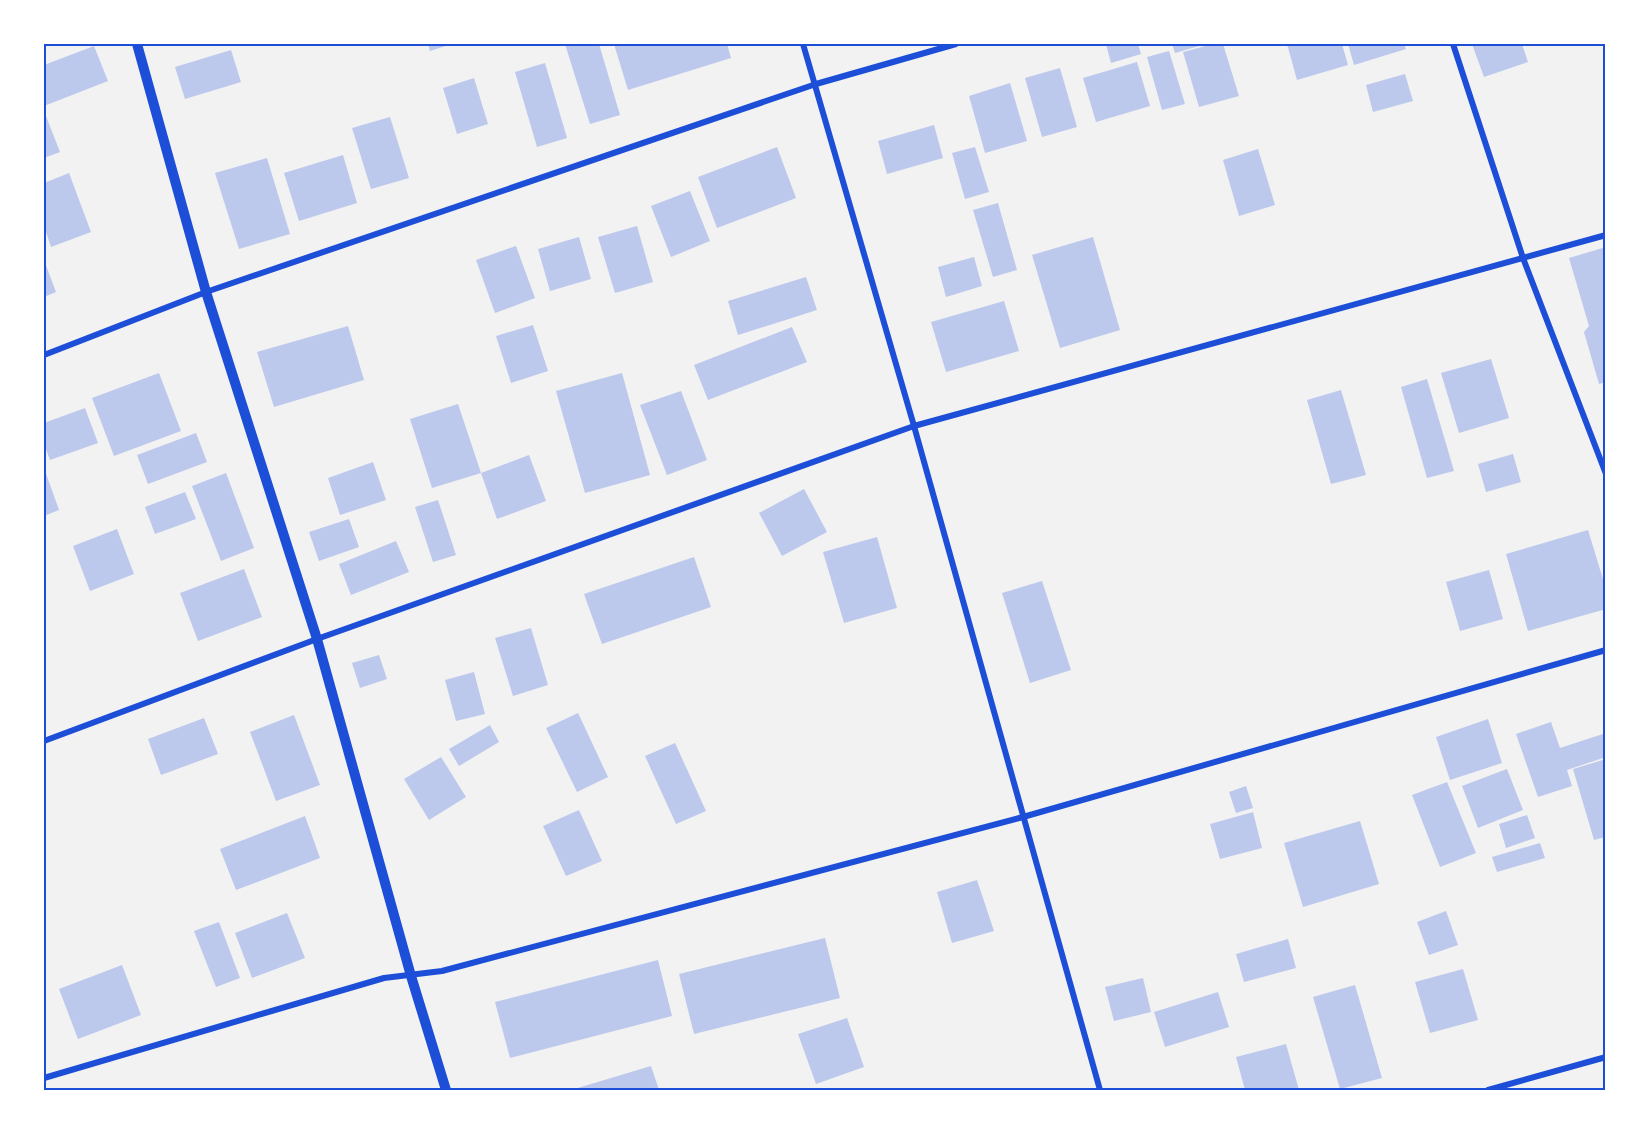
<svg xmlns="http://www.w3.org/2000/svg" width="1649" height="1134" viewBox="0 0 1649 1134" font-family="'Alegreya Sans',sans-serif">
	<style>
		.building { fill: #bdc9ec }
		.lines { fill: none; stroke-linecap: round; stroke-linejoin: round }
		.minor { stroke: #1d4ed8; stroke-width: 6 }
		.tertiary { stroke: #1d4ed8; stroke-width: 10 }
		.neatline { fill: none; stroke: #1d4ed8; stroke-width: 2 }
	</style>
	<rect width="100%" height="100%" fill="#f2f2f2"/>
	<g class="building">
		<path d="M428 44H452L430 51Z"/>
		<path d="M565 44H599L620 115 590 124Z"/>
		<path d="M614 44H727L731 58 628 90Z"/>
		<path d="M1106 44H1138L1141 54 1111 63Z"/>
		<path d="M1172 44H1206L1175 53Z"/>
		<path d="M1213 44H1223L1239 96 1199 107 1183 52Z"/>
		<path d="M1287 44H1342L1348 65 1297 80Z"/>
		<path d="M1348 44H1404L1406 49 1354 65Z"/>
		<path d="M1472 44H1522L1528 62 1484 77Z"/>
		<path d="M94 46 108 81 44 106V65Z"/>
		<path d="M231 50 241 82 185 99 175 67Z"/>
		<path d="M1169 51 1185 104 1162 110 1147 57Z"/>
		<path d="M1137 62 1150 106 1096 122 1083 78Z"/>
		<path d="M545 63 567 138 537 147 515 72Z"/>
		<path d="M1060 68 1077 127 1042 137 1025 78Z"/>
		<path d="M1405 74 1413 101 1373 112 1366 85Z"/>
		<path d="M474 78 488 124 457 134 443 88Z"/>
		<path d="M1010 83 1027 141 985 153 969 96Z"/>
		<path d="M44 111 60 152 44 158Z"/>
		<path d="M390 117 409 178 371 189 352 128Z"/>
		<path d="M934 125 943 158 887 174 878 141Z"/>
		<path d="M777 147 796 198 717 228 698 177Z"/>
		<path d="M975 147 989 192 965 199 952 153Z"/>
		<path d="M1258 149 1275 205 1239 216 1223 160Z"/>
		<path d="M343 155 357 203 299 221 284 173Z"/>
		<path d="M267 158 290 234 239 249 215 173Z"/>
		<path d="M69 173 91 232 51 247 44 226V183Z"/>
		<path d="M690 191 710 241 671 257 651 206Z"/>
		<path d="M998 203 1017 270 993 277 973 210Z"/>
		<path d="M637 226 653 282 615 293 598 237Z"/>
		<path d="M579 237 591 279 550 291 538 249Z"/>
		<path d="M1093 237 1120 330 1060 348 1032 255Z"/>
		<path d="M516 246 535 298 495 313 476 260Z"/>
		<path d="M1606 247V382L1599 384 1584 332 1589 326 1569 258Z"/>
		<path d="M974 257 982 286 946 297 938 267Z"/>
		<path d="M44 260 56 292 44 297Z"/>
		<path d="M806 277 817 310 738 335 728 301Z"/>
		<path d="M1004 301 1019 351 946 372 931 322Z"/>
		<path d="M533 325 548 371 511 383 496 336Z"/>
		<path d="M348 326 364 380 274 407 257 352Z"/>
		<path d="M792 327 807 362 708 400 694 365Z"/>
		<path d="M1491 359 1509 418 1459 433 1441 373Z"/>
		<path d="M159 373 181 431 114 456 92 398Z"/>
		<path d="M622 373 650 475 585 493 556 391Z"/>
		<path d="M1427 379 1454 471 1427 478 1401 387Z"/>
		<path d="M1341 390 1366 475 1331 484 1307 400Z"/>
		<path d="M681 391 707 460 667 475 640 405Z"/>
		<path d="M458 404 481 473 529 455 546 501 497 519 481 473 432 488 410 419Z"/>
		<path d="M85 408 98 443 50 460 44 444V423Z"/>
		<path d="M196 433 207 462 148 484 137 455Z"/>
		<path d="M1513 454 1521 482 1486 492 1478 464Z"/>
		<path d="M373 462 386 500 340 515 328 478Z"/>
		<path d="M44 468 59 510 44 516Z"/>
		<path d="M226 473 254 548 221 561 192 486Z"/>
		<path d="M804 489 827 532 782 556 759 513Z"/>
		<path d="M185 492 196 519 155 534 145 507Z"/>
		<path d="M438 500 456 555 433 562 415 507Z"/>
		<path d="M349 519 359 547 319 561 309 532Z"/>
		<path d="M117 529 134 574 90 591 73 546Z"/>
		<path d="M1588 530 1606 589V609L1528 631 1506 554Z"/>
		<path d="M877 537 897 608 844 623 823 552Z"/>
		<path d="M396 541 409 572 351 595 339 564Z"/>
		<path d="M694 557 711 607 602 644 584 594Z"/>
		<path d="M244 569 262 617 198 641 180 593Z"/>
		<path d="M1489 570 1503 619 1460 631 1446 582Z"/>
		<path d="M1042 581 1071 670 1030 683 1002 593Z"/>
		<path d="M531 628 548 685 513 696 495 638Z"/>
		<path d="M379 655 387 679 360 688 352 663Z"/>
		<path d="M474 672 485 714 456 721 445 680Z"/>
		<path d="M578 713 608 777 577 792 546 728Z"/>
		<path d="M294 715 320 785 276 801 250 732Z"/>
		<path d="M204 718 218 754 161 775 148 739Z"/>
		<path d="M1488 719 1502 763 1450 780 1436 737Z"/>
		<path d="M1551 722 1560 748 1606 733V757L1567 770 1572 786 1538 797 1516 734Z"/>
		<path d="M490 725 499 742 459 766 449 749Z"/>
		<path d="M675 743 706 811 676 824 645 756Z"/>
		<path d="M441 757 466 797 429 820 404 779Z"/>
		<path d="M1606 759V837L1594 840 1573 769Z"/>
		<path d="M1507 769 1523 810 1478 828 1462 786Z"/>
		<path d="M1447 782 1476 853 1440 867 1412 795Z"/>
		<path d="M1246 786 1253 808 1236 813 1229 792Z"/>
		<path d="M579 810 602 861 566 876 543 826Z"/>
		<path d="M1253 812 1262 848 1220 859 1210 824Z"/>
		<path d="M1527 815 1535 838 1506 848 1499 824Z"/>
		<path d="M305 816 320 858 236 890 220 849Z"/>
		<path d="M1360 821 1379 884 1303 907 1284 843Z"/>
		<path d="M1540 843 1545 858 1497 872 1492 857Z"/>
		<path d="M977 880 994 931 952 943 937 892Z"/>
		<path d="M1446 911 1458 945 1429 955 1417 922Z"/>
		<path d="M287 913 305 958 252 978 235 933Z"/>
		<path d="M219 922 240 978 216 987 194 931Z"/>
		<path d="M825 938 840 998 694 1034 679 974Z"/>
		<path d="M1288 939 1296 968 1244 982 1236 954Z"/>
		<path d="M658 960 672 1016 510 1058 495 1002Z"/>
		<path d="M122 965 141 1015 78 1039 59 989Z"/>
		<path d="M1463 969 1478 1020 1430 1033 1415 982Z"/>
		<path d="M1143 978 1151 1012 1114 1021 1105 987Z"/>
		<path d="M1355 985 1382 1078 1340 1089 1313 997Z"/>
		<path d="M1218 992 1229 1027 1165 1047 1154 1012Z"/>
		<path d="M847 1018 864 1067 816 1084 798 1034Z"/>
		<path d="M1286 1044 1299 1090H1245L1236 1057Z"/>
		<path d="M651 1066 659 1090H571Z"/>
	</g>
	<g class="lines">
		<g class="minor">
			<path d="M803 44 914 426 1100 1090"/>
			<path d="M1453 44 1523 258 1606 474"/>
			<path d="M44 355 206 292 816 84 956 44"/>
			<path d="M44 741 317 639 914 426 1606 235"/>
			<path d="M44 1078 384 978 442 971 1023 817 1606 650"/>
			<path d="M1488 1090 1606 1057"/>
		</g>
		<path class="tertiary" d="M137 44 206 292 317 639 411 976 446 1090"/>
	</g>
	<rect width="1649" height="1134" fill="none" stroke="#ffffff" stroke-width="90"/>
	<rect x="45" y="45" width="1559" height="1044" class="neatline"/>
</svg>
